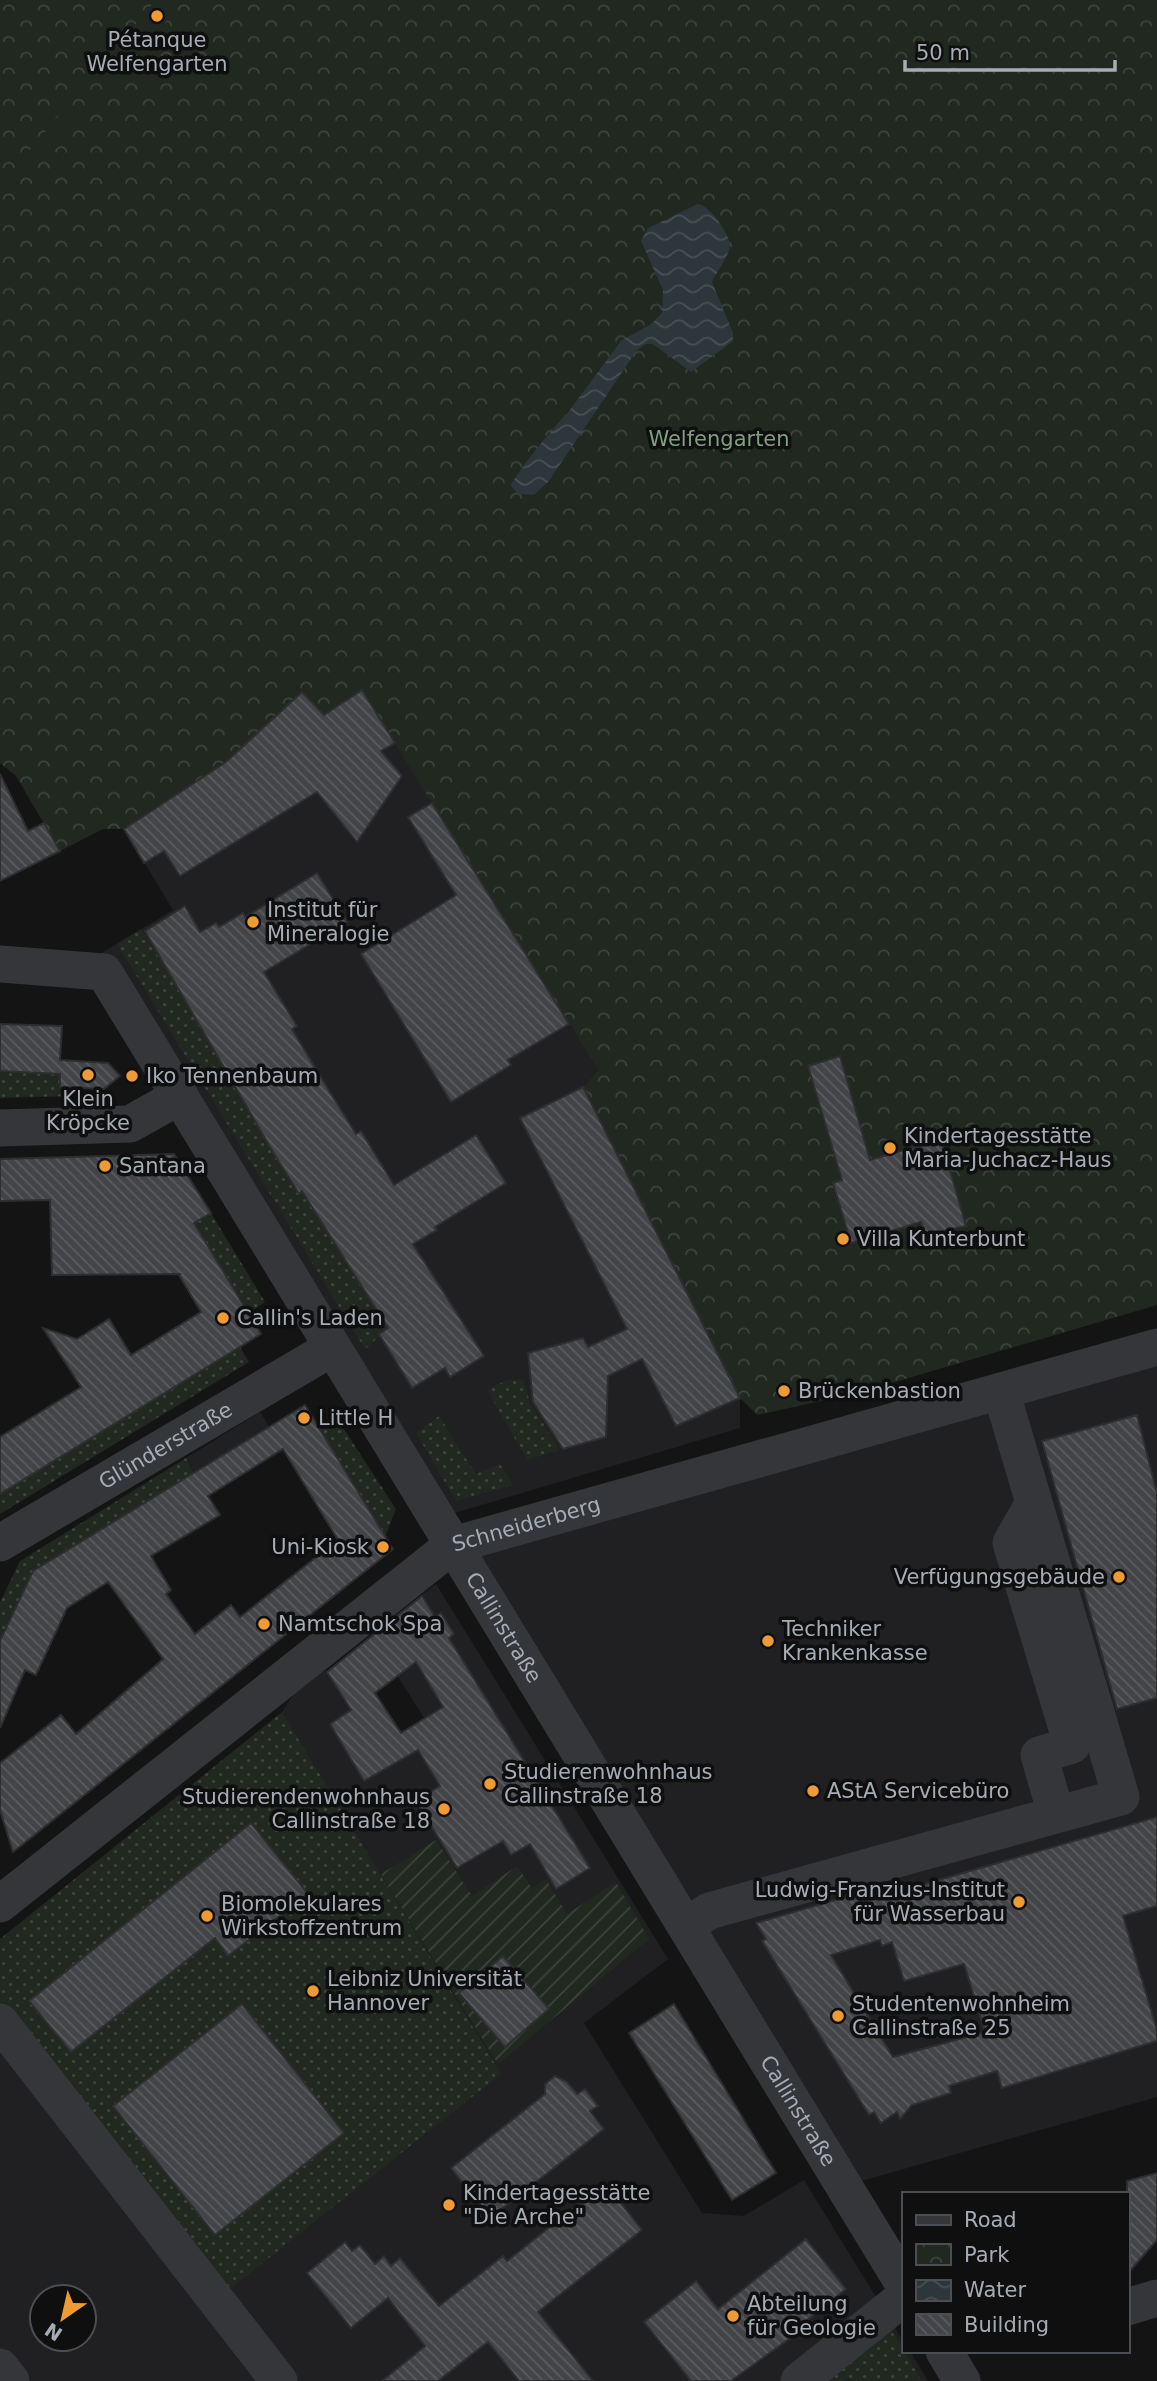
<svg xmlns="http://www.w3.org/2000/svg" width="1157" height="2381" viewBox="0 0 1157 2381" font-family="'DejaVu Sans',sans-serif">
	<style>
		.built { fill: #202022; fill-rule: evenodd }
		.grass { fill: url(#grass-dots) }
		.park { fill: url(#park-crowns) }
		.garden { fill: url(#garden-furrows) }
		.pitch { fill: #202820 }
		.water { fill: url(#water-waves) }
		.building { fill: url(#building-back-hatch); stroke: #2e2e31; stroke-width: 2; fill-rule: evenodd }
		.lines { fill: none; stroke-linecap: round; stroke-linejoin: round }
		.minor { stroke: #35363a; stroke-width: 37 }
		.poi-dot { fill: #ee9b33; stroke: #0f0f10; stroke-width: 2.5 }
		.labels { text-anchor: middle; stroke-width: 7; stroke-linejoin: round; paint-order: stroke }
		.poi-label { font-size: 21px; fill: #a6acb5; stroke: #0f0f10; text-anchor: start }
		.park-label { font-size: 21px; fill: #7ea07d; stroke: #0f0f10 }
		.street-label { font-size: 21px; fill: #a6acb5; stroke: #0f0f10 }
	</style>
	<defs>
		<pattern id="grass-dots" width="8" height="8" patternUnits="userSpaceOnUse" patternTransform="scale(1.75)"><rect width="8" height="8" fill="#202820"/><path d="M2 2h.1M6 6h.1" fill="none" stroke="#3d443e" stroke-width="1.8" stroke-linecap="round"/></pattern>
		<pattern id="park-crowns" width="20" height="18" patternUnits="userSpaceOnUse" patternTransform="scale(1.75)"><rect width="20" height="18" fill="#202820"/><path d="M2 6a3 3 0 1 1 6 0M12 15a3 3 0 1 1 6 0" fill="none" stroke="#3d443e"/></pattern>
		<pattern id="garden-furrows" width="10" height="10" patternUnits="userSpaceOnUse" patternTransform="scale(1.75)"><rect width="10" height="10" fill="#202820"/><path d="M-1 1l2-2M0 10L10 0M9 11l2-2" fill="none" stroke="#3d443e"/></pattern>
		<pattern id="water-waves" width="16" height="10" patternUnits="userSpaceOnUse" patternTransform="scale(1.75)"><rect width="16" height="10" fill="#2c363b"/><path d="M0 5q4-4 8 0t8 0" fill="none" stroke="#485055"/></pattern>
		<pattern id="building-back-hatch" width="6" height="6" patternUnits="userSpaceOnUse" patternTransform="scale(1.75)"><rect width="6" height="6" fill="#434448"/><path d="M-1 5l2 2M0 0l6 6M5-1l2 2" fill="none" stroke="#5b5c60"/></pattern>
	</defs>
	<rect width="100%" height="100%" fill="#141415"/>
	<g class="built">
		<path d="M362 690 598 1070 583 1087 740 1398V1428L435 1519 95 957 173 910 124 829 226 762 302 692Z"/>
		<path d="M1157 1347V2097L844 2186 453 1545Z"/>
		<path d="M260 1412 283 1449 208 1496 186 1458Z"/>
		<path d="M436 1584 668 1959 584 2023 702 2213 744 2216 804 2180 903 2341V2351H910L928 2381H0V1939L282 1712 293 1695 325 1670 386 1768 415 1750 431 1729 371 1634ZM42 2297H84V2339H42Z"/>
	</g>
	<g class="grass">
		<path d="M141 929 221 1058 225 1065 222 1068 288 1177H293L348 1267 390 1327 365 1349 117 944Z"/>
		<path d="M0 1071 60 1074V1087H74V1096L0 1098Z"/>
		<path d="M211 1213 265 1302 249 1313 194 1223Z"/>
		<path d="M240 1347 249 1362 0 1514V1494Z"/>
		<path d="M523 1379 530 1403 560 1450 527 1460 487 1390 507 1380Z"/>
		<path d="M439 1416 476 1474 500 1464 513 1485 456 1501 416 1433Z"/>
		<path d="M338 1420 396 1509 385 1537 320 1430Z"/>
		<path d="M186 1458 194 1473 33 1571 0 1641V1602L20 1561Z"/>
		<path d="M282 1712 501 2074 226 2292 0 2009V1939Z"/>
		<path d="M891 2330 922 2381H852L849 2377 843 2381H828Z"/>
	</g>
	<path class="park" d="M0 0H1157V1305L861 1392 757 1415 740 1398 583 1087 598 1070 362 691 324 715 302 693 226 762 124 829H103L60 851 16 776 0 763Z"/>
	<path class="garden" d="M436 1840 472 1896 517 1866 532 1888 546 1879 567 1914 616 1882 649 1939 498 2064 381 1874Z"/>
	<g class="pitch">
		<path d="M156 0H184L146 45 130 31Z"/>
		<path d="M69 103 81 113 41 161 29 151Z"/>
	</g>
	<path class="water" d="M698 204C708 204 731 235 730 246 728 258 717 271 712 282L733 333V341L691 372 653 344H646L637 350 549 481 534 495 518 494 511 486C511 480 558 421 566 415L621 341 651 324 662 313 663 290 641 241 648 228Z"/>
	<g class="building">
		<path d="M362 690 395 743 381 751 402 776 357 842 317 792 180 876 164 851 144 863 124 829 226 762 302 692 324 715Z"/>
		<path d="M0 774 28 831 44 823 60 851 0 881Z"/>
		<path d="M432 803 569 1024 508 1060 511 1065 451 1102 361 954 456 895 408 817Z"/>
		<path d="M317 873 347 922 264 972 297 1026 292 1029 328 1089 356 1134 361 1131 394 1185 476 1135 506 1183 435 1227 437 1230 413 1244 484 1356 450 1377 445 1368 412 1388 379 1334 388 1328 302 1191 299 1194 270 1147 145 931 185 906 200 932 216 923 219 927 243 913 245 917Z"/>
		<path d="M0 1024 62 1026 60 1060 108 1063 120 1076 104 1089 60 1087V1074L0 1071Z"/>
		<path d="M840 1056 870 1160 941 1139 966 1226 925 1235 921 1222 851 1243 833 1183 842 1180 808 1066Z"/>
		<path d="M583 1087 740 1398 676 1426 642 1359 608 1376 606 1437 563 1449 533 1402 528 1353 583 1338 588 1347 627 1329 520 1118Z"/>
		<path d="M174 1154 211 1213 194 1223 261 1334 0 1494V1437L81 1387 43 1328 77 1339 109 1319 131 1355 201 1312 179 1275 181 1274 52 1275 50 1200 0 1201V1159Z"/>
		<path d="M305 1405 393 1549 13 1852 0 1810V1763L61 1715 76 1734 163 1659 108 1582 67 1608 36 1675 25 1670 0 1728V1641L33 1571ZM283 1449 338 1540 240 1617 231 1605 195 1634 166 1594 171 1590 151 1556 220 1515 208 1496Z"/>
		<path d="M1137 1415 1157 1493V1698L1117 1709 1042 1441Z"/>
		<path d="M422 1596 435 1617 441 1613 454 1634 449 1638 590 1868 556 1889 530 1844 511 1855 503 1841 457 1868 416 1801 440 1786 418 1750 364 1781 330 1724 351 1710 327 1672ZM416 1662 443 1707 401 1733 375 1693Z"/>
		<path d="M1157 1817V1906L1123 1916 1157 2030V2041L1002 2088 997 2071 949 2086 951 2093 912 2105 900 2119 897 2112 881 2123 874 2112 869 2115 762 1941 766 1939 756 1923 856 1894 859 1903ZM880 1940 882 1946 892 1942 904 1981 964 1964 985 2032 893 2057 831 1955Z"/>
		<path d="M251 1823 308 1894 228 1956 215 1938 71 2052 29 2001Z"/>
		<path d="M503 1956 549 2009 505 2047 459 1993Z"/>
		<path d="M242 2004 344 2133 215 2235 113 2106Z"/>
		<path d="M674 2004 776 2173 732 2200 629 2033Z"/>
		<path d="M555 2076 567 2082 577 2094 585 2089 598 2106 590 2111 604 2129 490 2218 451 2168 545 2094V2084Z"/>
		<path d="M1157 2173V2240L1127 2274V2181Z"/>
		<path d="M605 2183 642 2230 538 2312 593 2381H519L488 2342 438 2381H382L425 2346 388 2298 351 2328 307 2273 345 2242 352 2251 360 2245 375 2264 384 2256 391 2266 400 2258 439 2306 503 2256 507 2261Z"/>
		<path d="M806 2239 846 2289 794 2331 796 2334 731 2381H691L644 2322 696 2281 718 2309Z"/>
	</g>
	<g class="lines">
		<g class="minor">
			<path id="s1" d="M0 964 104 972 903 2283"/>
			<path d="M0 1128 130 1124 180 1096"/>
			<path d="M1032 1506 1011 1543 1072 1745 1039 1755 1056 1814"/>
			<path id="s2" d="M0 1543 332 1348"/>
			<path id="s3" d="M0 1904 453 1545 1157 1347"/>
			<path d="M687 1926 709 1911 1121 1797 1001 1391"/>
			<path d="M0 2022 279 2381"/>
			<path d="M1127 2307 1157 2298"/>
			<path d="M944 2351 962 2381"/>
			<path d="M0 2367 11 2381"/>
			<path d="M799 2381 903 2298"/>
		</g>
	</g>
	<g class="poi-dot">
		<circle cx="157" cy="16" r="7"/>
		<circle cx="253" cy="922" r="7"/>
		<circle cx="88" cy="1075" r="7"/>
		<circle cx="132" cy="1076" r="7"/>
		<circle cx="890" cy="1148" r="7"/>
		<circle cx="105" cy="1166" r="7"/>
		<circle cx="843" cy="1239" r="7"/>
		<circle cx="223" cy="1318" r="7"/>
		<circle cx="784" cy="1391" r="7"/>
		<circle cx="304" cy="1418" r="7"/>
		<circle cx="383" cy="1547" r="7"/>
		<circle cx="1119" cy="1577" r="7"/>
		<circle cx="264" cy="1624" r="7"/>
		<circle cx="768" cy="1641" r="7"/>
		<circle cx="490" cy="1784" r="7"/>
		<circle cx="813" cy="1791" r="7"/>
		<circle cx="444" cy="1809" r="7"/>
		<circle cx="1019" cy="1902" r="7"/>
		<circle cx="207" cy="1916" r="7"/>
		<circle cx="313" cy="1991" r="7"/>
		<circle cx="838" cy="2016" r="7"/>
		<circle cx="449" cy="2205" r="7"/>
		<circle cx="733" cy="2316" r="7"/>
	</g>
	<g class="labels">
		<g class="poi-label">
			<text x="157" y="47" text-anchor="middle">Pétanque<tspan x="157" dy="24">Welfengarten</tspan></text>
			<text x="267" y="917">Institut für<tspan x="267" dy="24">Mineralogie</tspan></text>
			<text x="146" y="1083">Iko Tennenbaum</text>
			<text x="88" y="1106" text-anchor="middle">Klein<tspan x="88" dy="24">Kröpcke</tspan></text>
			<text x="904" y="1143">Kindertagesstätte<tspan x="904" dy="24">Maria-Juchacz-Haus</tspan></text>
			<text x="119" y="1173">Santana</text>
			<text x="857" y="1246">Villa Kunterbunt</text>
			<text x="237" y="1325">Callin's Laden</text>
			<text x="798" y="1398">Brückenbastion</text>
			<text x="318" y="1425">Little H</text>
			<text x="369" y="1554" text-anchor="end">Uni-Kiosk</text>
			<text x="1105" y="1584" text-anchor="end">Verfügungsgebäude</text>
			<text x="278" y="1631">Namtschok Spa</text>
			<text x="782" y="1636">Techniker<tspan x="782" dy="24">Krankenkasse</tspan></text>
			<text x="504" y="1779">Studierenwohnhaus<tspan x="504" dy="24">Callinstraße 18</tspan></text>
			<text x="827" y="1798">AStA Servicebüro</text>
			<text x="430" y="1804" text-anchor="end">Studierendenwohnhaus<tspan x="430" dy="24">Callinstraße 18</tspan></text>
			<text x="1005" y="1897" text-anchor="end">Ludwig-Franzius-Institut<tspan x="1005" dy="24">für Wasserbau</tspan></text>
			<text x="221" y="1911">Biomolekulares<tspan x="221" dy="24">Wirkstoffzentrum</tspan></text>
			<text x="327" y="1986">Leibniz Universität<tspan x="327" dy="24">Hannover</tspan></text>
			<text x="852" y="2011">Studentenwohnheim<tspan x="852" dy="24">Callinstraße 25</tspan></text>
			<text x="463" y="2200">Kindertagesstätte<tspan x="463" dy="24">"Die Arche"</tspan></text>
			<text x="747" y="2311">Abteilung<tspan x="747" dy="24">für Geologie</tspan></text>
		</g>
		<g class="park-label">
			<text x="719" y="446">Welfengarten</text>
		</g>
		<g class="street-label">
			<text dy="7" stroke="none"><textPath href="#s2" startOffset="192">Glünderstraße</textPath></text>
			<text dy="7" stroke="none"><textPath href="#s3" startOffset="654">Schneiderberg</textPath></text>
			<text dy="7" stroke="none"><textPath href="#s1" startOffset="872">Callinstraße</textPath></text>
			<text dy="7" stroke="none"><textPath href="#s1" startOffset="1438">Callinstraße</textPath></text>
		</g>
	</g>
	<rect x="902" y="2192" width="228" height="161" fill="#0f0f10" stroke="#4b4e52" stroke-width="2"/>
	<rect x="916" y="2215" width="35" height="10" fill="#35363a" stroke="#4b4e52" stroke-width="2"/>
	<text x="964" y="2227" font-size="21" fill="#a6acb5">Road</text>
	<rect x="916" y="2244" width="35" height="21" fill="url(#park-crowns)" stroke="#4b4e52" stroke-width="2"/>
	<text x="964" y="2262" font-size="21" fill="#a6acb5">Park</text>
	<rect x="916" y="2280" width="35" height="21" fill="url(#water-waves)" stroke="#4b4e52" stroke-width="2"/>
	<text x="964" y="2297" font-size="21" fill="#a6acb5">Water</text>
	<rect x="916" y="2314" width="35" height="21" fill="url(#building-back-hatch)" stroke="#4b4e52" stroke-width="2"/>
	<text x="964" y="2332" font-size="21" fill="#a6acb5">Building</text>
	<g transform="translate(63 2318) rotate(214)"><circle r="33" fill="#0f0f10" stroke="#4b4e52" stroke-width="2"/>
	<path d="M0-5L12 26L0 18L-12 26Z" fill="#ee9b33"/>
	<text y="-10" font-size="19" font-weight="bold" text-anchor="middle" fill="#a6acb5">N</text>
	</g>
	<path d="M905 60v10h210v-10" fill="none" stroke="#a6acb5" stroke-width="3.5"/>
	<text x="916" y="60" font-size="21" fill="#a6acb5" stroke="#0f0f10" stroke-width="5" paint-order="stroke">50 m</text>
</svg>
